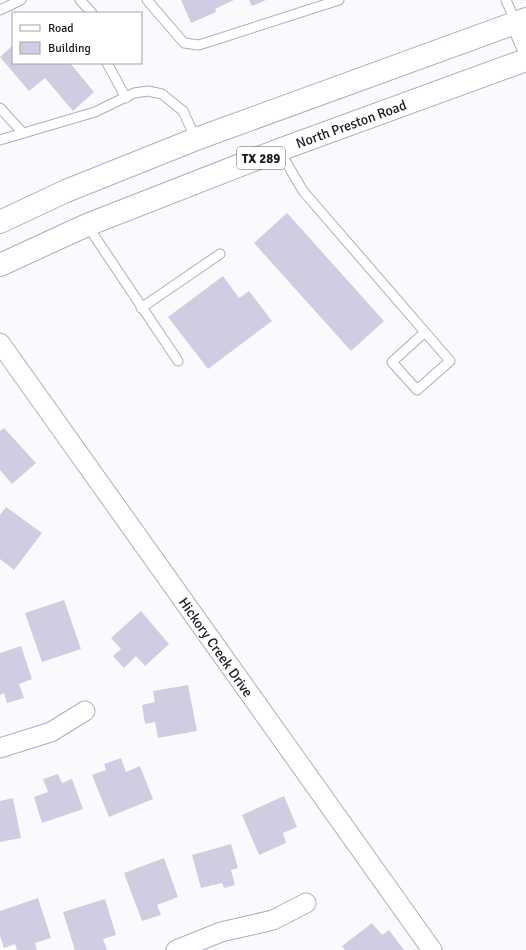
<svg xmlns="http://www.w3.org/2000/svg" width="526" height="950" viewBox="0 0 526 950" font-family="Signika,sans-serif">
	<style>
		.building { fill: #d0cde3 }
		.lines { fill: none; stroke-linecap: round; stroke-linejoin: round }
		.service-casing { stroke: #afacc1; stroke-width: 11 }
		.minor-casing { stroke: #afacc1; stroke-width: 21 }
		.primary-casing { stroke: #afacc1; stroke-width: 24 }
		.service { stroke: #fff; stroke-width: 9 }
		.minor { stroke: #fff; stroke-width: 19 }
		.primary { stroke: #fff; stroke-width: 22 }
		.labels { text-anchor: middle; stroke-width: 3; stroke-linejoin: round; paint-order: stroke }
		.shield { fill: #fff; stroke: #5e5d62; stroke-width: 1 }
		.shield-label { font-size: 13px; font-weight: bold; fill: #19181f }
		.street-label { font-size: 14px; fill: #19181f; stroke: #fff }
	</style>
	<rect width="100%" height="100%" fill="#fafafe"/>
	<g class="building">
		<path d="M181 0H234L215 9 216 12 191 23Z"/>
		<path d="M249 0H266L252 6Z"/>
		<path d="M13 45V63H70L94 92 73 111 45 78 29 91 0 57Z"/>
		<path d="M287 213 384 321 351 351 254 243Z"/>
		<path d="M223 276 239 298 249 291 272 321 208 369 168 317Z"/>
		<path d="M4 428 36 463 12 484 0 470V431Z"/>
		<path d="M6 507 42 533 14 570 0 559V515Z"/>
		<path d="M64 600 81 649 42 662 25 613Z"/>
		<path d="M141 611 169 644 145 666 136 656 124 668 113 656 121 649 111 638Z"/>
		<path d="M21 646 32 679 19 684 24 698 7 703 4 693 0 695V653Z"/>
		<path d="M188 685 197 731 158 738 155 722 145 724 142 705 155 702 153 691Z"/>
		<path d="M121 758 126 772 140 766 153 799 109 817 92 775 106 770 104 764Z"/>
		<path d="M58 774 62 783 72 779 83 809 42 823 34 797 48 792 43 779Z"/>
		<path d="M284 796 297 827 283 833 286 843 259 855 242 815Z"/>
		<path d="M13 798 21 838 0 842V801Z"/>
		<path d="M231 844 238 868 231 870 235 885 224 888 222 883 201 888 192 855Z"/>
		<path d="M164 858 178 897 157 905 161 915 142 921 124 873Z"/>
		<path d="M38 898 51 938 35 943 37 950H17L15 944 4 948 0 936V911Z"/>
		<path d="M105 899 116 935 103 939 107 950H75L63 912Z"/>
		<path d="M372 923 382 935 389 930 404 950H345L342 946Z"/>
	</g>
	<g class="lines">
		<g class="service-casing">
			<g id="service">
				<path d="M80 0 92 13"/>
				<path d="M147 0 184 43 199 45 339 0"/>
				<path d="M506 0 516 23"/>
				<path d="M0 10 21 0"/>
				<path d="M107 63 126 98"/>
				<path d="M0 108 23 133"/>
				<path d="M0 140 95 112 134 93 148 91 162 94 183 111 196 139"/>
				<path d="M279 150 303 191 450 361 417 390 392 362 425 332"/>
				<path d="M87 225 178 361"/>
				<path d="M141 308 220 254"/>
			</g>
		</g>
		<g class="minor-casing">
			<g id="minor">
				<path d="M516 23 526 46"/>
				<path d="M0 343 432 950"/>
				<path d="M0 748 51 732 85 711"/>
				<path d="M176 950 221 932 273 920 306 903"/>
			</g>
		</g>
		<g class="primary-casing">
			<g id="primary">
				<path d="M0 222 66 191 196 139 526 19"/>
				<path d="M0 265 87 225 279 150 526 60"/>
			</g>
		</g>
		<use href="#service" class="service"/>
		<use href="#minor" class="minor"/>
		<use href="#primary" class="primary"/>
	</g>
	<g class="labels">
		<rect class="shield" x="237" y="147" width="48" height="22" rx="3"/>
		<g class="shield-label">
			<text x="261" y="163">TX 289</text>
		</g>
		<g class="street-label">
			<text transform="translate(351 124) rotate(-20)" y="5">North Preston Road</text>
			<text transform="translate(216 647) rotate(55)" y="5">Hickory Creek Drive</text>
		</g>
	</g>
	<rect x="12" y="12" width="130" height="52" fill="#ffffff" stroke="#a3a3a5"/>
	<rect x="20" y="25" width="20" height="6" fill="#ffffff" stroke="#a3a3a5"/>
	<text x="48" y="32" font-size="12" fill="#19181f">Road</text>
	<rect x="20" y="42" width="20" height="12" fill="#d0cde3" stroke="#a3a3a5"/>
	<text x="48" y="52" font-size="12" fill="#19181f">Building</text>
</svg>
